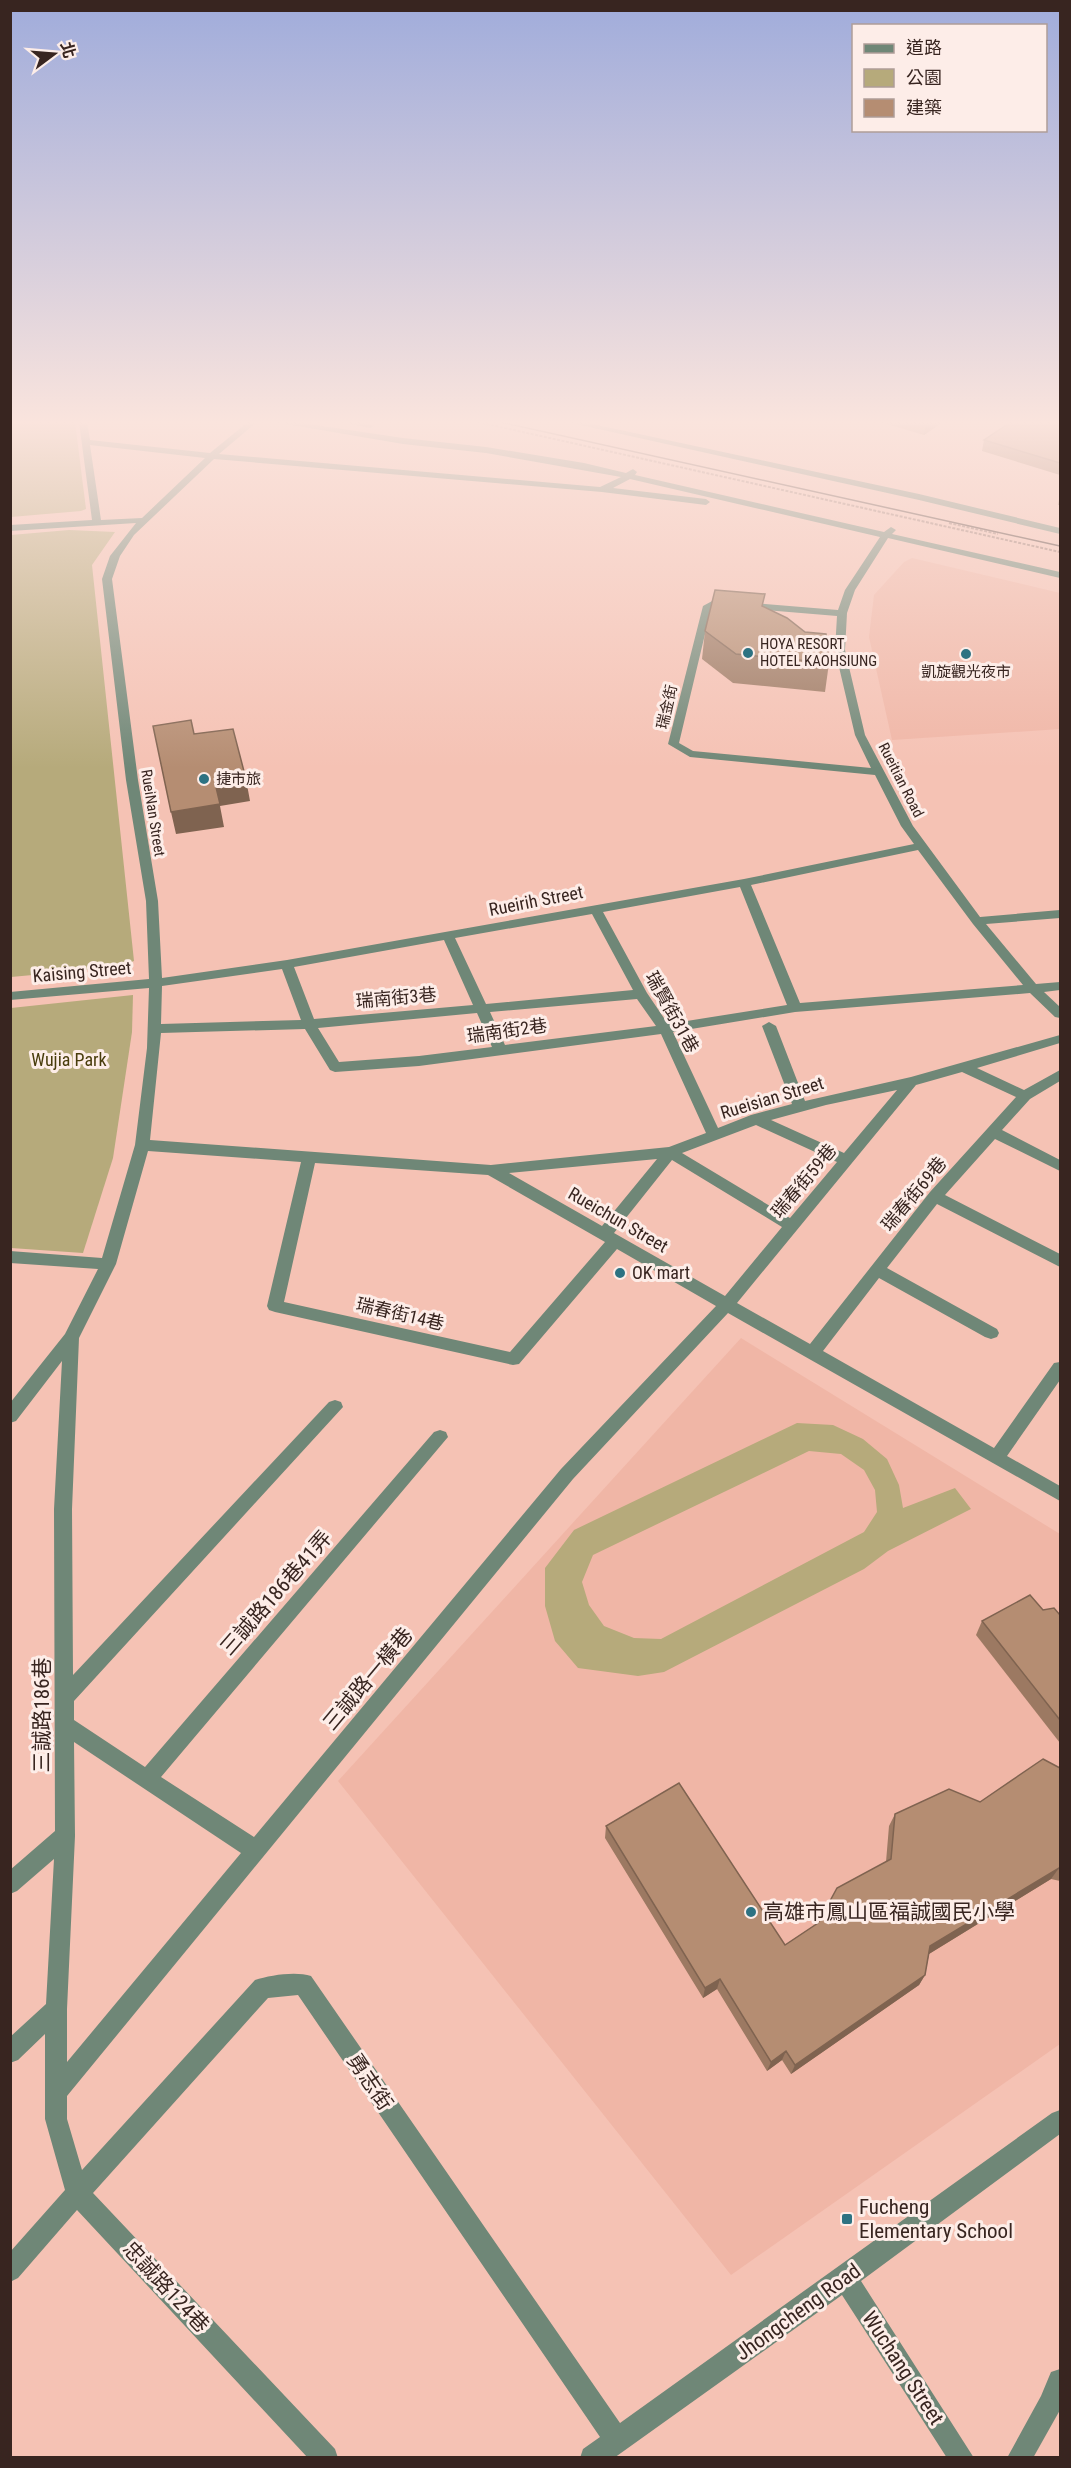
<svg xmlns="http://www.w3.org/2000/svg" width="1071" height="2468" viewBox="0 0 1071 2468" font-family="'Roboto Condensed','Noto Sans TC',sans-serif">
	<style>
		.built { fill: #f0b6a6 }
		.green { fill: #b6aa7b; fill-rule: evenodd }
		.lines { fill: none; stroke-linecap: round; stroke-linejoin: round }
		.path { stroke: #9e7a70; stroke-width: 2; stroke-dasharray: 3 1.5; stroke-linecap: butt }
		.minor { fill: #6f8777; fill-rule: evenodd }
		.tram { stroke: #543c36; stroke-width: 1.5 }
		.wall { fill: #9c7962 }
		.shaded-wall { fill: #7f6350 }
		.building { fill: #b58d72; stroke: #7f6350; stroke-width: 1.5 }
		.poi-dot { fill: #2d7282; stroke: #fdede8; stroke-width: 2 }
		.labels { text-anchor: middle; stroke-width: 6; stroke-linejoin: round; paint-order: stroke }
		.far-poi-label { font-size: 15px; fill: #382520; stroke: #fdede8; text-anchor: start }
		.far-street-label { font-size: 15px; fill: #382520; stroke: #fdede8 }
		.street-label { font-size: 18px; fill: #382520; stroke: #fdede8 }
		.park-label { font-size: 18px; fill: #483c0b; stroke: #fdede8 }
		.poi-label { font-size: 18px; fill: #382520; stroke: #fdede8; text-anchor: start }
		.near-street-label { font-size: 21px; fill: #382520; stroke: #fdede8 }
		.near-poi-label { font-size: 21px; fill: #382520; stroke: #fdede8; text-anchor: start }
	</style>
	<rect width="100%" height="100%" fill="#f5c2b4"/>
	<g class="built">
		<path d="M912 558 1060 593V729L892 740 869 637 874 595 904 562Z"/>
		<path d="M741 1338 1060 1534V2044L731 2275 338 1781Z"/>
	</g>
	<g class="green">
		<path d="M75 422 86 509 81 511 11 517V423Z"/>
		<path d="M69 530 115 532 92 565 134 961 119 967 11 977V535Z"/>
		<path d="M133 995 132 1032 113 1158 83 1253 11 1248V1008Z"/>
		<path d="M797 1423 833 1425 863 1439 887 1459 899 1485 903 1508 955 1488 971 1509 888 1551 864 1569 664 1672 638 1676 578 1668 555 1641 545 1606V1568L574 1530ZM809 1451 841 1454 864 1470 875 1490 877 1512 864 1532 661 1639 634 1638 604 1626 589 1605 582 1582 593 1555Z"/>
	</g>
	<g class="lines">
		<g class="path">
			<path d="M478 422 1060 552"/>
			<path d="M949 523 998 534"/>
		</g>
		<g class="minor">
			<path d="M79 422H87L90 440 210 453 248 422H257L219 454 600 487 621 477 486 453 403 444 274 422H295L403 438 486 447 584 463 626 473 633 469 637 472 635 475 884 532 891 527 896 530 892 534 1060 572V578L888 538 855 590 847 613 845 650 865 735 913 826 980 917 1060 910V918L986 924 1036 984 1060 982V990L1044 992 1060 1007V1018L1055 1017 1030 993 795 1012 673 1032 718 1128 751 1115 792 1104 762 1026 769 1022 776 1026 805 1101 911 1077 1060 1035V1043L977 1068 1024 1090 1060 1070V1081L1030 1099 1002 1130 1060 1160V1171L995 1139 945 1195 1060 1254V1267L937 1204 887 1268 997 1329 999 1333 997 1337 991 1339 985 1337 879 1278 823 1351 994 1448 1054 1363 1060 1362V1380L1007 1456 1060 1486V1501L728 1313 573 1479 67 2096V2119L82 2170 255 1980C270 1975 296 1971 311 1976L620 2423 1052 2113 1060 2110V2134L861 2281 974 2458H947L842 2295 614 2458H580L583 2449 600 2437 298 1995 268 1998 93 2193 335 2449 338 2458H308L77 2210 18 2278 10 2282V2252L65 2190 45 2119V2034L18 2060 10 2063V2037L46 2004 54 1859 17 1891 10 1894V1870L55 1831 54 1509 62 1361 16 1421 10 1423V1403L65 1334 98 1269 10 1263V1251L102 1258 135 1145 147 1048 149 988 10 1000V992L149 979 146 901 126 780 102 579 110 556 136 523 10 531V525L92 520ZM90 445 205 458 142 518 101 520ZM214 459 602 492 706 505 710 502 706 499 613 488 630 479 880 537 845 590 838 610 714 600 703 606 668 744 690 757 875 775 901 826 914 844 744 879 287 960 162 978 158 901 138 780 112 579 120 556 134 535ZM716 606 837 616 835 650 855 735 871 768 693 751 679 743 711 609ZM918 850 973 924 1023 985 800 1003 751 885ZM740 887 787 1005 668 1024 647 993 603 912ZM592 914 633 990 486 1004 455 938ZM444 940 473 1005 314 1019 294 967ZM282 969 301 1020 161 1024 162 986ZM637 999 656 1026 505 1045 490 1012ZM477 1013 492 1047 419 1056 339 1062 318 1028ZM305 1029 330 1070 335 1072 419 1066 661 1034 706 1133 669 1147 491 1165 150 1140 161 1033ZM962 1072 1016 1097 930 1192 810 1344 737 1303 916 1085ZM897 1090 844 1153 771 1120 826 1105ZM756 1125 837 1162 790 1218 682 1153ZM148 1151 301 1162 267 1306 269 1310 275 1312 513 1365 519 1364 617 1249 716 1306 561 1469 254 1837 161 1777 448 1437 446 1432 440 1430 434 1432 145 1767 74 1720V1701L343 1407 341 1402 335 1400 329 1402 73 1675 72 1509 79 1338 116 1264ZM657 1159 602 1226 509 1173ZM672 1160 782 1227 725 1296 614 1233ZM315 1163 488 1175 605 1242 510 1352 284 1302ZM74 1742 241 1853 67 2062V2009L75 1836Z"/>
			<path d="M342 422H361L374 426 370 428Z"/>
			<path d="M567 422H583L919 494 1060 528V534L919 500Z"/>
			<path d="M1060 2369V2410L1033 2458H1007L1041 2396 1051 2372Z"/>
		</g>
		<path class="tram" d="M500 422 1060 546"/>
	</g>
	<g class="wall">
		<path d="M880 422H943L924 435Z"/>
		<path d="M1060 422V475L982 451 984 440Z"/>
		<path d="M1060 494V505H1058Z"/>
		<path d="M764 607 829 663 825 692 733 683 702 659 705 631Z"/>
		<path d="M1043 1610 1060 1615V1743L976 1635 982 1621Z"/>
		<path d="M1060 1768V1881L1051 1879 929 1954 925 1975 919 1985 791 2074 782 2060 767 2071 717 1989 703 1998 605 1838 606 1826 785 1945 818 1923 886 1862 889 1826 895 1814 980 1802Z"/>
	</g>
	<g class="shaded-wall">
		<path d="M929 422H943L924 435 926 424Z"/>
		<path d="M246 779 250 801 220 806 224 827 176 834 171 812 215 783Z"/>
		<path d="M1059 1868 1051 1879 924 1957 930 1946Z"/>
		<path d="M925 1975 919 1985 791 2074 795 2065Z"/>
		<path d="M720 1979 717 1989 703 1998 705 1988Z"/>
		<path d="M786 2051 782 2060 767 2071 771 2062Z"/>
	</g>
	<g class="building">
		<path d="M918 422H929L926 424Z"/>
		<path d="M1011 422H1060V463L984 440Z"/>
		<path d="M715 590 765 594 762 606 787 618 805 632 826 634 829 663 736 654 705 631Z"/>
		<path d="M191 720 194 734 233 729 246 779 215 783 220 804 171 812 153 726Z"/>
		<path d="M1030 1595 1043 1610 1054 1608 1060 1615V1720L982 1621Z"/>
		<path d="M1043 1759 1060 1768V1868H1059L930 1946 925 1975 795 2065 786 2051 771 2062 720 1979 705 1988 606 1826 679 1783 785 1945 818 1923 837 1888 891 1859 895 1814 949 1789 980 1802Z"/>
	</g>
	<linearGradient id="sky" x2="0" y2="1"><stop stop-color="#a0acdb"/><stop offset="0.55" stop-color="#fae4dd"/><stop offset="1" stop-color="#fae4dd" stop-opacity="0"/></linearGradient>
	<rect width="1071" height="768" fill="url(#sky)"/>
	<g class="poi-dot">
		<circle cx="748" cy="653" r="6"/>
		<circle cx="966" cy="654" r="6"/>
		<circle cx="204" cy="779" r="6"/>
		<circle cx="620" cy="1273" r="6"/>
		<circle cx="751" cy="1912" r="6"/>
		<rect x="841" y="2213" width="12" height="12" rx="3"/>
	</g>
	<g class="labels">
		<g class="far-poi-label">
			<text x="760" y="649">HOYA RESORT<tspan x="760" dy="17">HOTEL KAOHSIUNG</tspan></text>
			<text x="966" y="677" text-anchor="middle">凱旋觀光夜市</text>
			<text x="216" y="784">捷市旅</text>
		</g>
		<g class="far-street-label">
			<text transform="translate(667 707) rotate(-77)" y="5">瑞金街</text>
			<text transform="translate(901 780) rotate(63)" y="5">Rueitian Road</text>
			<text transform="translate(153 813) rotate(81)" y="5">RueiNan Street</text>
		</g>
		<g class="street-label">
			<text transform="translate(536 901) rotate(-11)" y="6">Rueirih Street</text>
			<text transform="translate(82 972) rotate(-5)" y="6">Kaising Street</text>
			<text transform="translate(396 998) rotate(-5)" y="6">瑞南街3巷</text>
			<text transform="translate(672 1012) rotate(61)" y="6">瑞賢街31巷</text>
			<text transform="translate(507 1031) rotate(-8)" y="6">瑞南街2巷</text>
			<text transform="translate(772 1098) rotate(-17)" y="6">Rueisian Street</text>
			<text transform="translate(804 1181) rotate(-50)" y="6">瑞春街59巷</text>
			<text transform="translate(914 1194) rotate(-50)" y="6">瑞春街69巷</text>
			<text transform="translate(618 1220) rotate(30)" y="6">Rueichun Street</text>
			<text transform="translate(400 1314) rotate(13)" y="6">瑞春街14巷</text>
		</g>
		<g class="park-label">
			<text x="69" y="1066">Wujia Park</text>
		</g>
		<g class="poi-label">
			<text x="632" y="1279">OK mart</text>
		</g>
		<g class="near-street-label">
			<text transform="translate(276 1593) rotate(-49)" y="7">三誠路186巷41弄</text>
			<text transform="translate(368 1679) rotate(-50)" y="7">三誠路一橫巷</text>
			<text transform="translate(42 1715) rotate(-90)" y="7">三誠路186巷</text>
			<text transform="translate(370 2082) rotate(56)" y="7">勇志街</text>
			<text transform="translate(166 2287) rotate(47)" y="7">忠誠路124巷</text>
			<text transform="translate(798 2312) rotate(-36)" y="7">Jhongcheng Road</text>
			<text transform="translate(903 2368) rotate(57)" y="7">Wuchang Street</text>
		</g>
		<g class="near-poi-label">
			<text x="763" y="1919">高雄市鳳山區福誠國民小學</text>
			<text x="859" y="2214">Fucheng<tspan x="859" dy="24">Elementary School</tspan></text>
		</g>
	</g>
	<rect width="1071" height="2468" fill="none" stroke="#382520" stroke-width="24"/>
	<rect x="852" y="24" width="195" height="108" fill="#fdede8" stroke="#ae9d98" stroke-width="1.5"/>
	<rect x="864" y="44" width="30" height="9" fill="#6f8777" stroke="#ae9d98" stroke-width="1.5"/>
	<text x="906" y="54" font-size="18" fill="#382520">道路</text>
	<rect x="864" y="69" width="30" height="18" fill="#b6aa7b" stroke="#ae9d98" stroke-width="1.5"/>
	<text x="906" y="84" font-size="18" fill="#382520">公園</text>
	<rect x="864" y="99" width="30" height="18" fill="#b58d72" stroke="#ae9d98" stroke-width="1.5"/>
	<text x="906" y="114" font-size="18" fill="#382520">建築</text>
	<g transform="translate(54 54) rotate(74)" stroke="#fdede8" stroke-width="4.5" paint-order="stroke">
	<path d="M0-4.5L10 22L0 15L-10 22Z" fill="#382520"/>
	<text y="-9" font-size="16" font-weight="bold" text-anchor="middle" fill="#382520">北</text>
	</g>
</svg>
